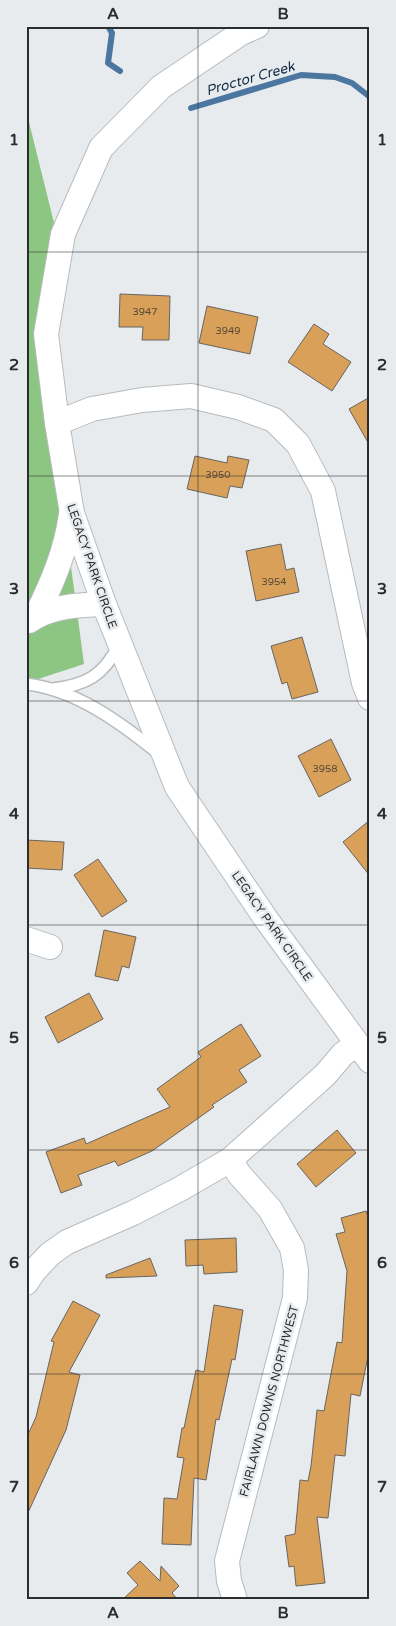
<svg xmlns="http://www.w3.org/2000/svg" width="396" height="1626" viewBox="0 0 396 1626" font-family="'Varela Round',sans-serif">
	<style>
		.forest { fill: #8cc682 }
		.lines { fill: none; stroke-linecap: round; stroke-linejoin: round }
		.stream { stroke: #4a76a0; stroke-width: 6 }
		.building { fill: #d8a058; stroke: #676562 }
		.service-casing { stroke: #b7bbbd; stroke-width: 14 }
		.minor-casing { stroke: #b7bbbd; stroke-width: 26 }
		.service { stroke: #fff; stroke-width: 11 }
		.minor { stroke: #fff; stroke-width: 24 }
		.grid { fill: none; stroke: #2c2d2e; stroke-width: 1; stroke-opacity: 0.55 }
		.labels { text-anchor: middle; stroke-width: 5; stroke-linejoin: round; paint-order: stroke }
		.number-label { font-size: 10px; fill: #574a38 }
		.street-label { font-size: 12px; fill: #2c2d2e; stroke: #e7ebee }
		.water-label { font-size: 14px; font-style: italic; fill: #112c45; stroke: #e7ebee }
		.neatline { fill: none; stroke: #2c2d2e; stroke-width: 2 }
		.grid-label { font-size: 16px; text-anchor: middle; font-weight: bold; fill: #2c2d2e }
	</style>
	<rect width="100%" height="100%" fill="#e7ebee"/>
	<path class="forest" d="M26 110 58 239 50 409 84 664 26 683Z"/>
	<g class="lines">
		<g class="stream">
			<path d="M108 26 112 33 108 63 120 71"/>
			<path d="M191 108 301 75 335 77 352 83 370 97"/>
		</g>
	</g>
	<g class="building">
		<path d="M120 294 170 296 169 340H142L143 327H119Z"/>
		<path d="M207 306 258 317 250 354 199 343Z"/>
		<path d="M314 324 329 334 323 344 351 362 332 391 288 362Z"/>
		<path d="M370 397V446L349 409Z"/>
		<path d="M195 456 227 463 228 456 249 460 242 488 230 486 227 498 187 489Z"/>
		<path d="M281 544 286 570 294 568 299 592 256 601 246 551Z"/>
		<path d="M302 637 318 692 292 699 287 682 282 684 271 646Z"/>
		<path d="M331 739 351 780 319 797 298 756Z"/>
		<path d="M370 820V876L343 842Z"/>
		<path d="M26 840 64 842 62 870 26 868Z"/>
		<path d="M98 859 127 901 102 917 74 875Z"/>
		<path d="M104 930 136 937 129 968 122 966 118 981 95 976Z"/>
		<path d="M89 993 103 1019 58 1043 45 1017Z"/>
		<path d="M241 1024 261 1056 239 1070 247 1082 212 1105 214 1107 152 1151 118 1166 115 1161 78 1175 82 1185 61 1193 46 1152 84 1138 86 1144 170 1107 157 1089 201 1057 198 1052Z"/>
		<path d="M337 1130 356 1153 316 1187 297 1164Z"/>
		<path d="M366 1211 370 1223V1346L360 1396 351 1394 345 1456 335 1455 328 1518 317 1517 325 1583 296 1586 294 1566 289 1567 285 1536 295 1534 300 1480 308 1481 311 1466 317 1410 324 1411 337 1342 342 1343 347 1271 336 1234 345 1232 341 1218Z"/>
		<path d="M236 1238 237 1272 204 1274 203 1265 186 1266 185 1240Z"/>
		<path d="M150 1258 157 1276 106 1278V1275Z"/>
		<path d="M73 1301 100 1315 69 1372 80 1375 66 1430 26 1517V1439L36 1417 54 1342 51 1341Z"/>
		<path d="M214 1305 243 1310 235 1360 232 1359 219 1420 216 1419 206 1480 194 1478 191 1545 162 1544 164 1498 177 1499 184 1458 177 1457 182 1428H184L196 1370 204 1372Z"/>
		<path d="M140 1561 160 1581 161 1566 179 1586 172 1593 178 1600H122L138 1585 127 1573Z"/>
	</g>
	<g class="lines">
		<g class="service-casing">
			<g id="service">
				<path d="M26 684C75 689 121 723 158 753"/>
				<path d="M53 689C86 685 103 676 119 645"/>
			</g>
		</g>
		<g class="minor-casing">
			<g id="minor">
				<path d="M257 26 241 33 161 87 101 148 63 234 46 334 57 423 72 513 104 604 177 787 266 919 370 1061"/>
				<path d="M57 423 92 409 142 400 191 396 238 407 274 420 298 444 323 491 364 683 370 698"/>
				<path d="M36 616C52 583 66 552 71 514"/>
				<path d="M29 621C51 606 78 605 104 604"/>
				<path d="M26 939 50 947"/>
				<path d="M230 1160 239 1174 270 1209 292 1248 296 1270 295 1298 227 1561 229 1581 235 1600"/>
				<path d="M26 1283 34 1271 50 1254 67 1242 133 1213 180 1189 230 1160 325 1075 343 1054 357 1044"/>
			</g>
		</g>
		<use href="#service" class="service"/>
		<use href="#minor" class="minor"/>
	</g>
	<path class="grid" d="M198 26V1600M26 252H370M26 476H370M26 701H370M26 925H370M26 1150H370M26 1374H370"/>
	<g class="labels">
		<g class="number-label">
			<text x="145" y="315">3947</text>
			<text x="228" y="334">3949</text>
			<text x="218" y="478">3950</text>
			<text x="274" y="585">3954</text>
			<text x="325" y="772">3958</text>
		</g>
		<g class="street-label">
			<text transform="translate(92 566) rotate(71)" y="4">LEGACY PARK CIRCLE</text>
			<text transform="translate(272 926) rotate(55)" y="4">LEGACY PARK CIRCLE</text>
			<text transform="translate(269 1401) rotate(-75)" y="4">FAIRLAWN DOWNS NORTHWEST</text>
		</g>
		<g class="water-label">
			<text transform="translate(250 78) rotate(-16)" y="5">Proctor Creek</text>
		</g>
	</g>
	<rect width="396" height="1626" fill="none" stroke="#e7ebee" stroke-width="55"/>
	<rect x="28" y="28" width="340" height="1570" class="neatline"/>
	<g class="grid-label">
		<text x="113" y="19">A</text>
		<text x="283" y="19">B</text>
		<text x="14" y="145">1</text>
		<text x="382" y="145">1</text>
		<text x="14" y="370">2</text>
		<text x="382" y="370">2</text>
		<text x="14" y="594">3</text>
		<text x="382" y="594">3</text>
		<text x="14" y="819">4</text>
		<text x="382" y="819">4</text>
		<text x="14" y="1043">5</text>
		<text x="382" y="1043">5</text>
		<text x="14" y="1268">6</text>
		<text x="382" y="1268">6</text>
		<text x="14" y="1492">7</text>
		<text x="382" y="1492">7</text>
		<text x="113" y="1618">A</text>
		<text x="283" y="1618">B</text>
	</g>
</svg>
